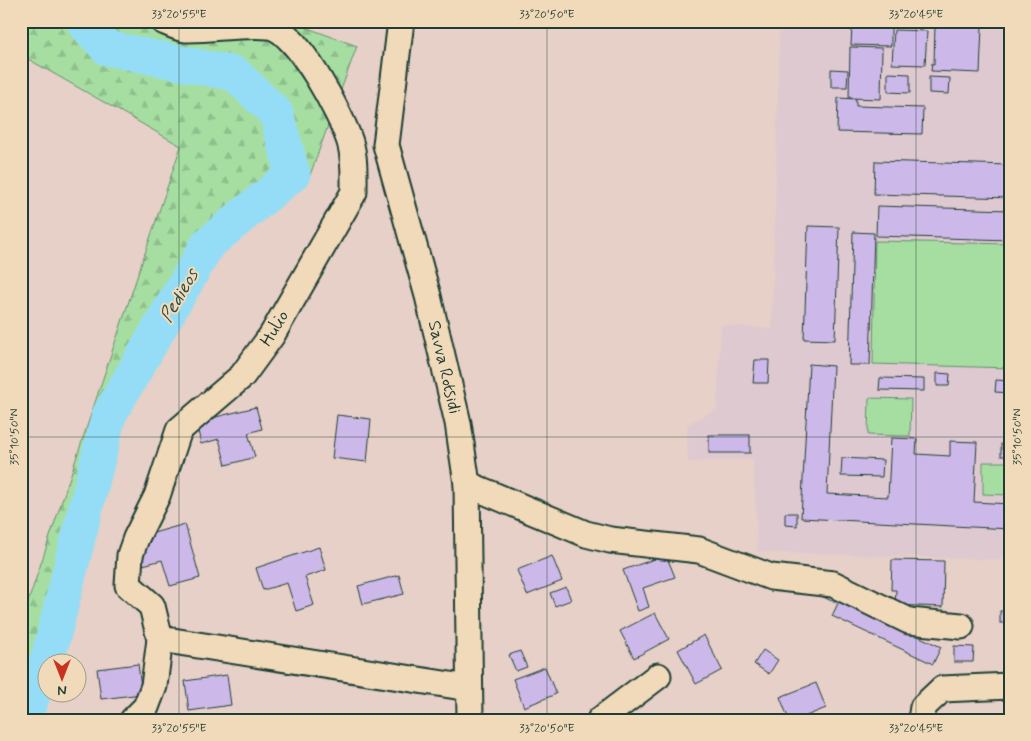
<svg xmlns="http://www.w3.org/2000/svg" width="1031" height="741" viewBox="0 0 1031 741" font-family="Mynerve,sans-serif">
	<style>
		.built { fill: #dec9d1 }
		.forest { fill: url(#forest-firs); stroke: #628e6b }
		.green { fill: #a6dea2; stroke: #628e6b }
		.lines { fill: none; stroke-linecap: round; stroke-linejoin: round }
		.river { stroke: #95ddf6; stroke-width: 35 }
		.building { fill: #cdb9e9; stroke: #1f3d34 }
		.minor-casing { stroke: #1f3d34; stroke-width: 29 }
		.minor { stroke: #f1dab9; stroke-width: 25 }
		.ticks { fill: none; stroke: #1f3d34; stroke-width: 1; stroke-opacity: 0.45 }
		.labels { text-anchor: middle; stroke-width: 4; stroke-linejoin: round; paint-order: stroke }
		.street-label { font-size: 18px; fill: #1f3d34; stroke: #f1dab9 }
		.water-label { font-size: 19px; font-style: italic; fill: #2b4d47; stroke: #f1dab9 }
		.neatline { fill: none; stroke: #1f3d34; stroke-width: 2 }
		.ticks-label { font-size: 12px; text-anchor: middle; fill: #1f3d34 }
	</style>
	<defs>
		<pattern id="forest-firs" width="22" height="20" patternUnits="userSpaceOnUse" patternTransform="scale(1.25)"><rect width="22" height="20" fill="#a6dea2"/><path d="M5 1l3.5 6h-7zM16 11l3.5 6h-7z" fill="#8ebf8c"/></pattern>
	</defs>
	<rect width="100%" height="100%" fill="#e6d0c7"/>
	<filter id="ink" filterUnits="userSpaceOnUse"><feTurbulence type="fractalNoise" baseFrequency=".02" numOctaves="2"/><feDisplacementMap in="SourceGraphic" scale="10" xChannelSelector="R" yChannelSelector="G"/><feConvolveMatrix kernelMatrix="1 2 1 2 8 2 1 2 1" color-interpolation-filters="sRGB"/></filter>
	<g filter="url(#ink)">
		<path class="built" d="M780 21H1010V632H1005L1008 560 758 552 753 459 688 462 687 425 717 409 721 325 772 329Z"/>
		<path class="forest" d="M21 21H288L357 46 310 175 228 239 121 421 54 663 48 664 47 686 37 720H21V623L181 146 21 55Z"/>
		<g class="green">
			<path d="M875 241 1010 244V368L873 364Z"/>
			<path d="M869 398 911 399 910 436 868 435Z"/>
			<path d="M983 462H1010V495L983 494Z"/>
		</g>
		<g class="lines">
			<path class="river" d="M23 720 48 658 109 415 208 244 293 174 276 113 235 74 107 48 83 21"/>
		</g>
		<g class="building">
			<path d="M935 24 982 26 980 73 931 71 932 63 934 64Z"/>
			<path d="M852 26 891 27V46L851 45Z"/>
			<path d="M894 30 927 31 925 65 892 64Z"/>
			<path d="M850 47 882 48 881 99 849 98Z"/>
			<path d="M831 69 848 70 847 87H831Z"/>
			<path d="M888 73 910 74V93L888 92Z"/>
			<path d="M929 77 950 78 949 94 929 93Z"/>
			<path d="M838 98 856 99V106L923 108 922 134 837 132Z"/>
			<path d="M875 161 1010 165V198L874 194Z"/>
			<path d="M877 206 1010 210V240L876 236Z"/>
			<path d="M808 226 839 227 835 340 804 339Z"/>
			<path d="M853 232 874 233 870 365H849Z"/>
			<path d="M755 360H769L768 383H753Z"/>
			<path d="M809 364 833 366 827 494 888 497 891 438 917 439 916 454 950 456V441L977 442 974 502 1010 504V529L801 518Z"/>
			<path d="M937 373 950 374 949 386H937Z"/>
			<path d="M880 378 924 379V391L879 390Z"/>
			<path d="M996 380 1010 381V393L995 392Z"/>
			<path d="M256 407 262 429 248 433 255 457 226 465 219 439 201 444 196 422Z"/>
			<path d="M337 415 371 419 367 462 332 458Z"/>
			<rect x="709" y="435" width="41" height="18"/>
			<rect x="1001" y="444" width="9" height="12"/>
			<path d="M842 458 883 460 882 477 841 476Z"/>
			<path d="M785 513H797V526L785 525Z"/>
			<path d="M185 524 200 578 170 586 162 560 143 565 136 538Z"/>
			<path d="M319 547 326 570 305 577 314 605 296 611 287 583 263 590 256 568Z"/>
			<path d="M666 555 675 577 643 588 649 607 638 611 623 570Z"/>
			<path d="M552 556 562 581 527 595 517 570Z"/>
			<path d="M892 560 944 561 943 607 895 605 896 590H891Z"/>
			<path d="M399 575 404 594 363 604 358 586Z"/>
			<path d="M566 587 571 600 555 606 550 593Z"/>
			<path d="M822 588 839 595 836 603 819 595Z"/>
			<path d="M840 599 941 647 933 664 832 616Z"/>
			<rect x="1000" y="611" width="10" height="12"/>
			<path d="M655 613 669 639 634 658 620 631Z"/>
			<path d="M704 635 722 670 696 684 678 650Z"/>
			<path d="M954 646 974 647 973 662H954Z"/>
			<path d="M763 650 778 660 769 674 754 664Z"/>
			<path d="M520 651 527 667 516 671 509 655Z"/>
			<path d="M138 664 142 694 101 699 97 669Z"/>
			<path d="M545 667 556 694 524 707 513 679Z"/>
			<path d="M227 675 231 705 189 711 185 681Z"/>
			<path d="M816 683 826 708 796 720H789L780 697Z"/>
		</g>
		<g class="lines">
			<g class="minor-casing">
				<g id="minor">
					<path d="M401 21 386 145 428 296 458 423 467 484 470 720"/>
					<path d="M467 484 586 534 610 540 699 550 771 577 833 584 909 621 961 626"/>
					<path d="M160 639 469 688"/>
					<path d="M133 720 146 707 154 686 160 639 152 606 128 585 130 555 136 538 157 496 179 430 242 376 272 335 354 192C354 175 355 158 350 142 342 117 297 29 269 26 241 23 213 30 185 29 178 28 170 24 163 21"/>
					<path d="M600 720 658 676"/>
					<path d="M921 720 923 707 942 689 1010 686"/>
				</g>
			</g>
			<use href="#minor" class="minor"/>
		</g>
	</g>
	<path class="ticks" d="M179 21V720M547 21V720M916 21V720M21 437H1010"/>
	<g class="labels">
		<g class="street-label">
			<text transform="translate(274 328) rotate(-59)" y="6">Hulio</text>
			<text transform="translate(445 367) rotate(77)" y="6">Savva Rotsidi</text>
		</g>
		<g class="water-label">
			<text transform="translate(178 295) rotate(-60)" y="7">Pedieos</text>
		</g>
	</g>
	<rect width="1031" height="741" fill="none" stroke="#f1dab9" stroke-width="55"/>
	<g transform="translate(62 678) rotate(180)"><circle r="24" fill="#f1dab9" stroke="#9d9b84"/>
	<path d="M0-4L9 19L0 12L-9 19Z" fill="#c8321e"/>
	<text y="-8" font-size="14" font-weight="bold" text-anchor="middle" fill="#1f3d34">N</text>
	</g>
	<rect x="28" y="28" width="976" height="686" class="neatline"/>
	<g class="ticks-label">
		<text x="179" y="18">33°20'55"E</text>
		<text x="547" y="18">33°20'50"E</text>
		<text x="916" y="18">33°20'45"E</text>
		<text transform="translate(1017 437) rotate(-90)" y="4">35°10'50"N</text>
		<text transform="translate(14 437) rotate(-90)" y="4">35°10'50"N</text>
		<text x="179" y="732">33°20'55"E</text>
		<text x="547" y="732">33°20'50"E</text>
		<text x="916" y="732">33°20'45"E</text>
	</g>
</svg>
